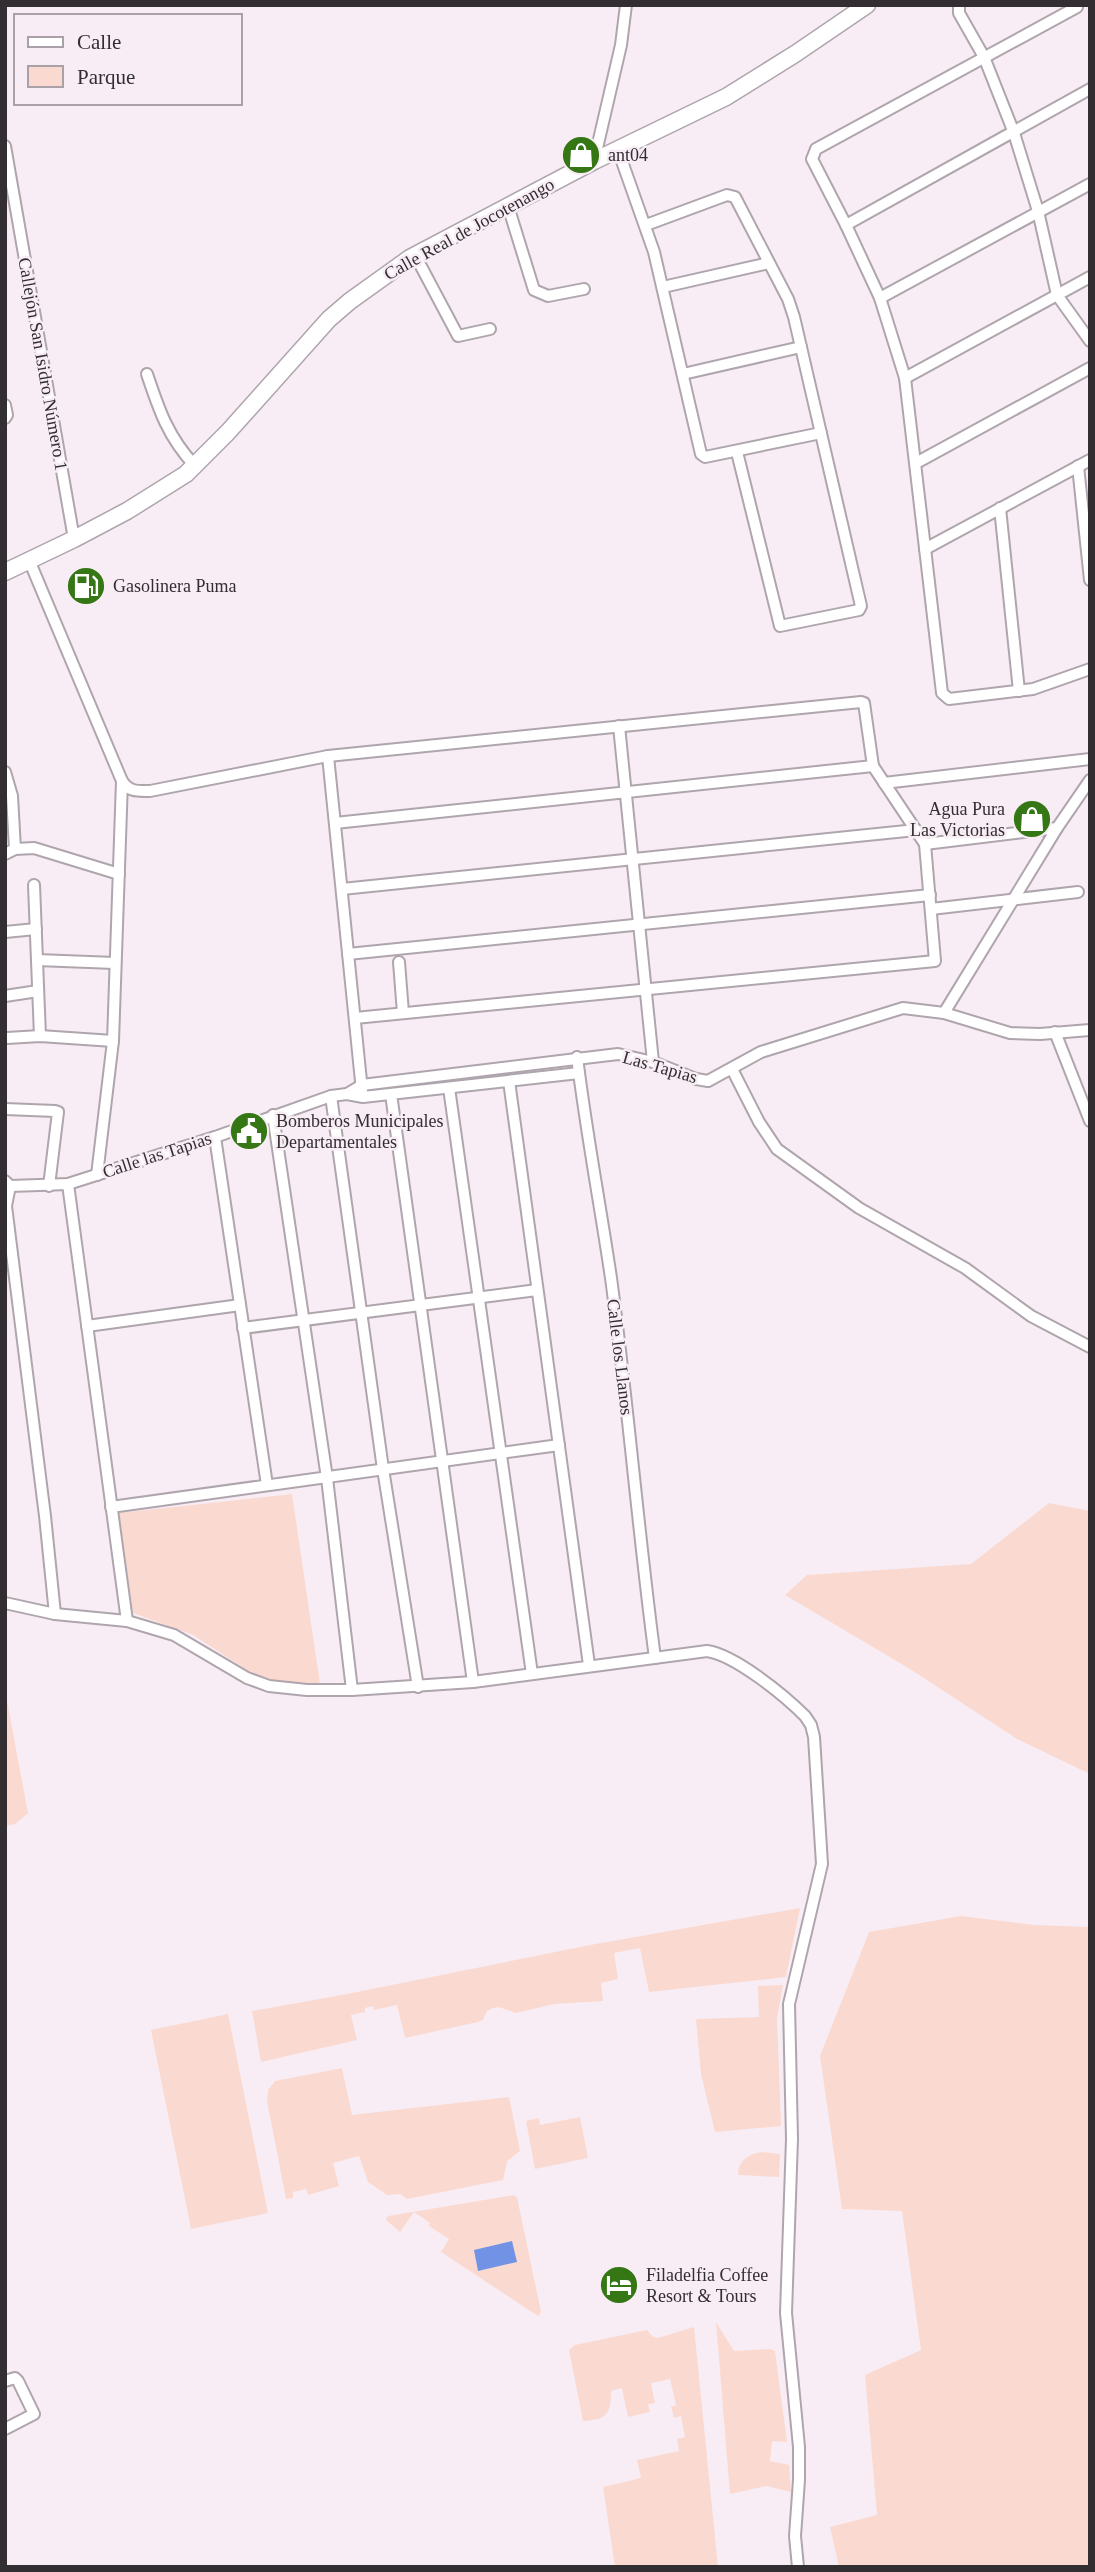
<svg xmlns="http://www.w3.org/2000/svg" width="1095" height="2572" viewBox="0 0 1095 2572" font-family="Georgia,serif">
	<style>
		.green { fill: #fadad0 }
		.water { fill: #7292e5 }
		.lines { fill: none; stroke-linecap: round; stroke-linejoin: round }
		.minor-casing { stroke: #afa5ad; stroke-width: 14 }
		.primary-casing { stroke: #afa5ad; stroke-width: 19 }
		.minor { stroke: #fff; stroke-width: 10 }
		.primary { stroke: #fff; stroke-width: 16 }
		.labels { text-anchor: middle; stroke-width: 5; stroke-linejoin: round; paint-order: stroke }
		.poi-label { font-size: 18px; fill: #322e31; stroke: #f8edf5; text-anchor: start }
		.street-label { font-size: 18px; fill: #322e31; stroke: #f8edf5 }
	</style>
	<rect width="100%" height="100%" fill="#f8edf5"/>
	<g class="green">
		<path d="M292 1494 320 1684 262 1680 193 1635 133 1613 119 1513Z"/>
		<path d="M1049 1503 1090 1511V1774L1017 1739 910 1669 785 1595 807 1575 971 1564Z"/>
		<path d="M5 1690 28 1813 15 1824 5 1826Z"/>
		<path d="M800 1908 786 1977 649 1992 640 1948 614 1953 618 1979 601 1983 603 2001 554 2004 516 2013 499 2007 493 2008 487 2011 483 2020 478 2022 405 2038 397 2005 374 2010 373 2006 365 2008V2012L351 2015 357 2040 261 2062 252 2011 347 1994 590 1945Z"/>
		<path d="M961 1916 1034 1925 1090 1927V2567H839L830 2527 877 2515 865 2375 921 2350 902 2211 842 2209 820 2056 869 1932Z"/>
		<path d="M783 1985 777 2018 781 2126 715 2132 701 2074 696 2019 759 2017 758 1986Z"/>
		<path d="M228 2014 268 2213 191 2229 151 2030Z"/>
		<path d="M342 2068 352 2115 509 2097 520 2151 507 2161 503 2180 407 2199 400 2194 387 2195 368 2182 359 2156 333 2163 339 2186 308 2195 306 2189 293 2192V2198L286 2199 267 2101 268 2090 275 2081Z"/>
		<path d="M580 2117 588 2158 535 2169 526 2121 539 2118 540 2125Z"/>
		<path d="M762 2152 780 2154 779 2177 738 2175C738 2160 749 2154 762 2152Z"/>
		<path d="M514 2195 517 2197 541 2312 538 2316 441 2252 449 2239 429 2226 430 2223 414 2212 400 2232 386 2220 388 2216Z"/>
		<path d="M716 2322 734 2351 769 2349 775 2351 787 2442 772 2441 770 2461 789 2465 791 2492 766 2486 730 2494Z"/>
		<path d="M694 2327 718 2567H615L603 2487 641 2478 637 2460 679 2451 677 2439 685 2437 681 2416 674 2418 671 2407 676 2405 670 2379 651 2383 655 2403 648 2404 650 2412 628 2417 622 2388 611 2391C611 2414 607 2420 583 2421L569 2350 575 2345 647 2330 653 2337 658 2338Z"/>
	</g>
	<path class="water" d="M512 2241 517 2262 478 2271 474 2250Z"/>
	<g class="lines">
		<g class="minor-casing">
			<g id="minor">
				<path d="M959 5V13L984 57 1014 133 1038 211 1057 295 1090 341"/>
				<path d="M1077 7 816 149 812 159 846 225 880 298 905 378 942 693 949 699 1033 689 1090 669"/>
				<path d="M5 146 74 539"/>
				<path d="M618 150 654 252 701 454 705 457 821 433"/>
				<path d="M594 161 621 45 626 5"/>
				<path d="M508 206 534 290 548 296 584 289"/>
				<path d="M646 225 727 195 735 197 788 299 794 317 861 606 859 610 780 626 737 452"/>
				<path d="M846 225 1090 89"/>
				<path d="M415 255 458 336 490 329"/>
				<path d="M663 287 769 263"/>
				<path d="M880 298 1090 184"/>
				<path d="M147 374C159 410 168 437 195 466"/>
				<path d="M683 374 801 347"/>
				<path d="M905 378 1090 277"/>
				<path d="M5 405 7 415 5 418"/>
				<path d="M916 463 1090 368"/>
				<path d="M1078 466 1090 580"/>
				<path d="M1000 508 1019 691"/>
				<path d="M925 549 1090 460"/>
				<path d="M29 560 122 781C129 792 137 791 150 791L328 756 861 702 864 703 873 766 925 844 935 961 355 1018"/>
				<path d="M619 726 653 1062"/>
				<path d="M328 756 362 1091"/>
				<path d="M5 772 12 796 15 849"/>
				<path d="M884 783 1090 759"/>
				<path d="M335 823 873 766"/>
				<path d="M925 844 1057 828"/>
				<path d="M5 854 15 849 34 848 119 874"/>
				<path d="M34 885 40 1036"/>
				<path d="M342 889 916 830"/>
				<path d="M931 909 1078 892"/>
				<path d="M5 932 36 929"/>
				<path d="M348 954 930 895"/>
				<path d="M37 960 115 963"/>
				<path d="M399 962 403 1013"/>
				<path d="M5 996 38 991"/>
				<path d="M944 1013 1057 828 1090 780"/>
				<path d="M1055 1032 1090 1121"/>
				<path d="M7 1038 40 1036 113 1041"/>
				<path d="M577 1057C586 1131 600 1204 611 1278 628 1404 638 1531 655 1658"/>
				<path d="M732 1069 759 1122 777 1149 859 1208 965 1268 1031 1316 1090 1347"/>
				<path d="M509 1081 589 1665"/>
				<path d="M449 1088 532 1674"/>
				<path d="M347 1094 362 1085 618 1054 653 1062 696 1079 708 1081 761 1052 903 1008 944 1013 1010 1033 1040 1034 1090 1030"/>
				<path d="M391 1094 473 1682"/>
				<path d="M331 1096 383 1469 418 1687"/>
				<path d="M5 1109 55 1111 58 1112 49 1186"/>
				<path d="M273 1115 327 1478 352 1690"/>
				<path d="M215 1137 267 1485"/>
				<path d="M97 1175 113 1041 122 781"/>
				<path d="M5 1181 10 1186 68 1184 215 1137 331 1096 347 1094 363 1097 579 1073"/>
				<path d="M68 1184 127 1621"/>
				<path d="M10 1186 6 1206 45 1516 55 1614"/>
				<path d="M87 1326 240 1305"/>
				<path d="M243 1328 537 1290"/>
				<path d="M111 1507 559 1445"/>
				<path d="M5 1603 55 1614 127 1621 174 1635 247 1678 269 1686 307 1690H352L473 1682 707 1651C735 1655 784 1695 805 1716L811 1725 814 1737 822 1864 789 2004 792 2139 786 2313 799 2447V2480L795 2536 798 2567"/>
				<path d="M5 2381 15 2378 18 2381 34 2414 5 2429"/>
			</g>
		</g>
		<g class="primary-casing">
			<path id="primary" d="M5 572 74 539 127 511 186 474 228 432 329 319 350 301 410 258 594 161 726 97 795 54 867 5"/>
		</g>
		<use href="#minor" class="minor"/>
		<use href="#primary" class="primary"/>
	</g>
	<defs>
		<g id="shop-disc" transform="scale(2.0125)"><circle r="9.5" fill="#357615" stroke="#f8edf5"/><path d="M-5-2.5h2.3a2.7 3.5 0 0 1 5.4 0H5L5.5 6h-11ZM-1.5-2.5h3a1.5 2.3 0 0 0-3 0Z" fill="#fff"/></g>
		<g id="fuel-disc" transform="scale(2.0125)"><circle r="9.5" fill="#357615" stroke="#f8edf5"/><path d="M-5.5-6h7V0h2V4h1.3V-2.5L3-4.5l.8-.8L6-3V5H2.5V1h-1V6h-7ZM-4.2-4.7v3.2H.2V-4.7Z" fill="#fff"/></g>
		<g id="civic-disc" transform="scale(2.0125)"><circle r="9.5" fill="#357615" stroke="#f8edf5"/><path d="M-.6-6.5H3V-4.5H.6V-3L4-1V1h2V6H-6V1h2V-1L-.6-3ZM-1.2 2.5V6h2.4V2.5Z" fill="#fff"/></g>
		<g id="hotel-disc" transform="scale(2.0125)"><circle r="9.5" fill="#357615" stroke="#f8edf5"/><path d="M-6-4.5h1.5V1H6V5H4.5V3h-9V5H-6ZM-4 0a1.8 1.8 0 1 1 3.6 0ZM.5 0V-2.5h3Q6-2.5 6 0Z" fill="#fff"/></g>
	</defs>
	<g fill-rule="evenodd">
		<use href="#shop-disc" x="581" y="155"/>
		<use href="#fuel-disc" x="86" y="586"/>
		<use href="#shop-disc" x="1032" y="819"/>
		<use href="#civic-disc" x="249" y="1131"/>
		<use href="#hotel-disc" x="619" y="2285"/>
	</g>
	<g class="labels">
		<g class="poi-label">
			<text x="608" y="161">ant04</text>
			<text x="113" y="592">Gasolinera Puma</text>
			<text x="1005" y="815" text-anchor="end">Agua Pura<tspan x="1005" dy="21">Las Victorias</tspan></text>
			<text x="276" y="1127">Bomberos Municipales<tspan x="276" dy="21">Departamentales</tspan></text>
			<text x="646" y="2281">Filadelfia Coffee<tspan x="646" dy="21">Resort &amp; Tours</tspan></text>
		</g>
		<g class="street-label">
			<text transform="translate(469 229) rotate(-29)" y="6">Calle Real de Jocotenango</text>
			<text transform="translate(43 364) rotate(80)" y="6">Callejón San Isidro Número 1</text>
			<text transform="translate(660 1067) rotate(16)" y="6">Las Tapias</text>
			<text transform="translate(157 1155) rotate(-18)" y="6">Calle las Tapias</text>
			<text transform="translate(620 1357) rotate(83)" y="6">Calle los Llanos</text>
		</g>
	</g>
	<rect width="1095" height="2572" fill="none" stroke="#322e31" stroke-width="14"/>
	<rect x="14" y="14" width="228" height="91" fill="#f8edf5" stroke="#a9a1a7" stroke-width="2"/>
	<rect x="28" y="37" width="35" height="10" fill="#ffffff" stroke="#a9a1a7" stroke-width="2"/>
	<text x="77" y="49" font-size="21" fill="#322e31">Calle</text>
	<rect x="28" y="66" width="35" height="21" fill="#fadad0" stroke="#a9a1a7" stroke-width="2"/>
	<text x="77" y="84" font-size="21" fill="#322e31">Parque</text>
</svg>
